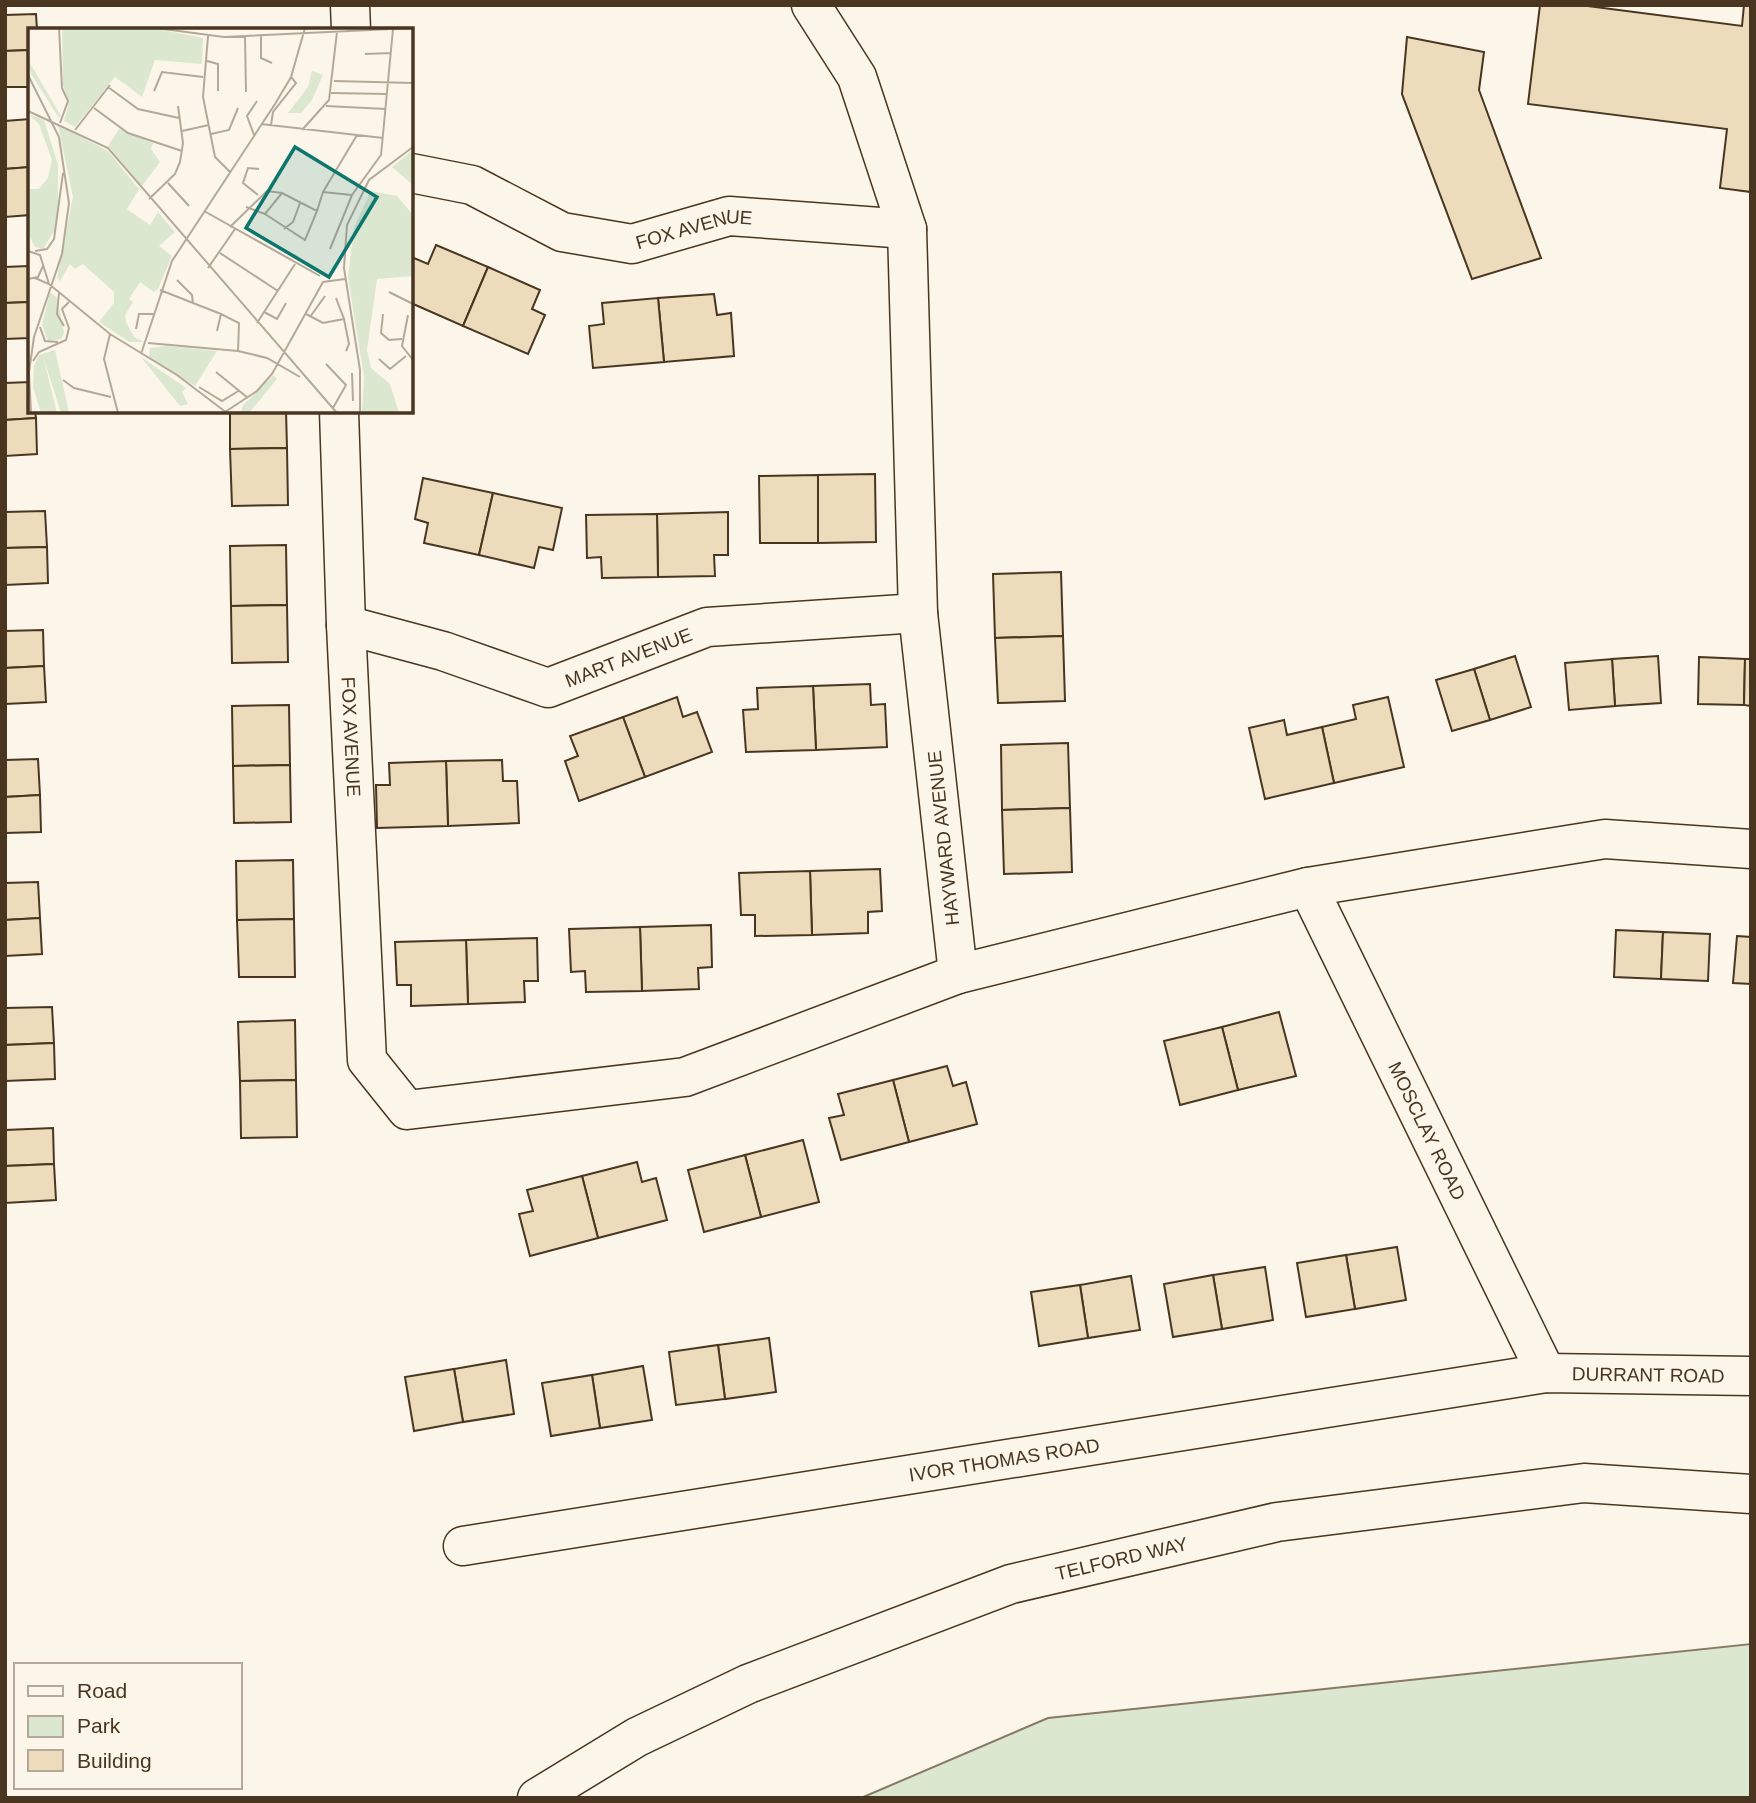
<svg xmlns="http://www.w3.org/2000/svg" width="1756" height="1803" viewBox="0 0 1756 1803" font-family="Helvetica,sans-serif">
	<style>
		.green { fill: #dce7d0; stroke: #887966; stroke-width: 2 }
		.building { fill: #ecdcbc; stroke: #4a3520; stroke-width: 2 }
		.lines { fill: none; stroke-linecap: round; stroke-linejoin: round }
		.street-casing { stroke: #4a3520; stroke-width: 41 }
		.primary-casing { stroke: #4a3520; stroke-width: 41 }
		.street { stroke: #fbf6e9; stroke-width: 38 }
		.primary { stroke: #fbf6e9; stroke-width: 38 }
		.labels { text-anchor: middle; stroke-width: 5; stroke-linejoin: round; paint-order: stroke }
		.street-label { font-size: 19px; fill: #4a3520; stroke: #fbf6e9 }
		.inset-road { fill: none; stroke: #b4a999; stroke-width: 2 }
		.view { fill: #0f766e; fill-opacity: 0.15; stroke: #0f766e; stroke-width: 3.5 }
		.inset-edge { fill: none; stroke: #4a3520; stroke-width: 3.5 }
	</style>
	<rect width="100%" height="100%" fill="#fbf6e9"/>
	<path class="green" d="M1751 1644V1798H861L1048 1718Z"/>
	<g class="building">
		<path d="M1540 5H1580L1742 26 1744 5H1751V192L1720 188 1727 129 1528 104Z"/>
		<path d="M36 14 37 30H30V50L5 51V15Z"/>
		<path d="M1407 37 1484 52 1479 90 1541 258 1472 279 1402 94Z"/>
		<path d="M30 50V87H5V51Z"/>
		<path d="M30 119V167L5 169V121Z"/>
		<path d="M30 167V215L5 217V169Z"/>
		<path d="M436 245 488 267 463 326 411 303V266L414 258 428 264Z"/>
		<path d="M28 266 30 302 5 303V267Z"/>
		<path d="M488 267 540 290 532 309 545 315 528 354 463 326Z"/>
		<path d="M714 294 717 315 731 313 734 356 664 362 658 298Z"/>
		<path d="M658 298 664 362 593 368 589 326 604 324 602 303Z"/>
		<path d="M30 302V338L5 339V303Z"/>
		<path d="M30 382V411H35L36 418 5 420V383Z"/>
		<path d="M230 411H286L287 448 230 449Z"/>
		<path d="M36 418 37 454 5 456V420Z"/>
		<path d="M287 448 288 505 232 506 230 449Z"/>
		<path d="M875 474 876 542 818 543V475Z"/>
		<path d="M818 475V543H760L759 476Z"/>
		<path d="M423 478 493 493 479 555 424 543 428 523 415 519Z"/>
		<path d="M493 493 562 508 553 550 539 547 534 568 479 555Z"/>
		<path d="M45 511 47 547 5 548V512Z"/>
		<path d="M728 512V555H714L715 576 658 577 657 514Z"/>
		<path d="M657 514 658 577 602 578 601 557 587 558 586 515Z"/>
		<path d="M286 545 287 605 231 606 230 546Z"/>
		<path d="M47 547 48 583 5 585V548Z"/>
		<path d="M1061 572 1063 636 995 638 993 574Z"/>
		<path d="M287 605 288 662 232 663 231 606Z"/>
		<path d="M43 630 44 666 5 668V631Z"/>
		<path d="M1063 636 1065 701 998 703 995 638Z"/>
		<path d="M1515 656 1531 707 1490 720 1474 669Z"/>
		<path d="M1658 656 1661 703 1615 706 1612 659Z"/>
		<path d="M1699 657 1745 659 1744 705 1698 704Z"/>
		<path d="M1612 659 1615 706 1569 710 1565 663Z"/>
		<path d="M1745 659H1751V706L1744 705Z"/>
		<path d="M44 666 46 702 5 704V668Z"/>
		<path d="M1474 669 1490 720 1452 731 1436 680Z"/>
		<path d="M870 684 871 705 885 704 887 747 816 750 813 686Z"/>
		<path d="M813 686 816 750 746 752 743 710 758 709 757 688Z"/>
		<path d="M677 697 683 717 697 712 712 752 645 777 623 717Z"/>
		<path d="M1388 697 1404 767 1334 783 1322 727 1356 719 1353 705Z"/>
		<path d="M289 705 290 765 233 766 232 706Z"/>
		<path d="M623 717 645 777 579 801 565 761 578 756 570 736Z"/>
		<path d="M1284 720 1287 735 1322 727 1334 783 1265 799 1249 728Z"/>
		<path d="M1068 743 1070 808 1002 810 1001 745Z"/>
		<path d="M38 759 40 795 5 797V760Z"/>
		<path d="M502 760 503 781H517L519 823 448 826 446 761Z"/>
		<path d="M446 761 448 826 377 828 376 785H390L389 763Z"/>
		<path d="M290 765 291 822 234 823 233 766Z"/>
		<path d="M40 795 41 832 5 833V797Z"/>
		<path d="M1070 808 1072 872 1004 874 1002 810Z"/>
		<path d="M293 860 294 919 237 920 236 861Z"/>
		<path d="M880 869 882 911 868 912V933L812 935 810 871Z"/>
		<path d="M810 871 812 935 755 936V915H741L739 873Z"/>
		<path d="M38 882 40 918 5 920V883Z"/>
		<path d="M40 918 42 954 5 956V920Z"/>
		<path d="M294 919 295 977H239L237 920Z"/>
		<path d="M711 925 712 967 698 968 699 989 642 991 640 927Z"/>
		<path d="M640 927 642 991 586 992 585 971 571 972 569 929Z"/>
		<path d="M1616 930 1663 932 1661 979 1614 977Z"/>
		<path d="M1663 932 1710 934 1708 981 1661 979Z"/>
		<path d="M1737 936 1751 937V984L1733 983Z"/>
		<path d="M537 938 538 981H524L525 1002 468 1004 466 940Z"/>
		<path d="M466 940 468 1004 411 1006V985H397L395 942Z"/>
		<path d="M52 1007 54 1043 5 1045V1008Z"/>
		<path d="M1279 1012 1296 1076 1238 1090 1222 1027Z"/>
		<path d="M295 1020 296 1080 240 1081 238 1022Z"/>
		<path d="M1222 1027 1238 1090 1180 1105 1164 1041Z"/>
		<path d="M54 1043 55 1079 5 1081V1045Z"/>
		<path d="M947 1066 953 1086 966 1082 977 1124 909 1142 893 1080Z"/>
		<path d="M296 1080 297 1137 241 1138 240 1081Z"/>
		<path d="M893 1080 909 1142 841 1160 829 1118 844 1115 838 1094Z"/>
		<path d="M53 1128 54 1164 5 1166V1130Z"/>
		<path d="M803 1140 819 1202 761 1217 745 1155Z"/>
		<path d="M745 1155 761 1217 704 1232 688 1170Z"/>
		<path d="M637 1162 642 1182 656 1178 667 1220 598 1238 582 1176Z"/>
		<path d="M54 1164 56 1200 5 1203V1166Z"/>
		<path d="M582 1176 598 1238 530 1256 519 1214 533 1211 527 1190Z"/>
		<path d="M1397 1247 1406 1300 1355 1309 1346 1255Z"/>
		<path d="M1346 1255 1355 1309 1306 1317 1297 1263Z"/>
		<path d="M1265 1267 1273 1320 1222 1329 1213 1275Z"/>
		<path d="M1213 1275 1222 1329 1173 1337 1164 1284Z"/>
		<path d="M1131 1276 1140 1330 1088 1338 1080 1285Z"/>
		<path d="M1080 1285 1088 1338 1039 1346 1031 1292Z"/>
		<path d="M769 1338 776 1392 725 1399 718 1345Z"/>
		<path d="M718 1345 725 1399 676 1405 669 1352Z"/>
		<path d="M506 1360 514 1414 463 1422 454 1369Z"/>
		<path d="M643 1366 652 1420 600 1428 592 1375Z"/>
		<path d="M454 1369 463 1422 414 1431 405 1377Z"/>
		<path d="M592 1375 600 1428 551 1436 542 1383Z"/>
	</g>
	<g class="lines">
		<g class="street-casing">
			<g id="street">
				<path d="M350 5 351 30"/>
				<path id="s1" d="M411 173 472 185 562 232 632 244 729 216 907 229"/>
				<path id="s2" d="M339 411 346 625 367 1060 407 1110 685 1077 958 974 918 613 907 229 857 77 811 5"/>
				<path id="s3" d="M346 625 443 651 548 688 707 627 918 613"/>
				<path d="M1308 887 1605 839 1751 849"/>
				<path id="s4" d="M958 974 1308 887 1546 1373"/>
				<path id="s5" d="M463 1546 1546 1373 1751 1376"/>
			</g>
		</g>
		<g class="primary-casing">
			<g id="primary">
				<path id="s6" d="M537 1798 637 1737 748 1684 1011 1584 1277 1522 1584 1483 1751 1494"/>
			</g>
		</g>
		<use href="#street" class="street"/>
		<use href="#primary" class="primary"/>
	</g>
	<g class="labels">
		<g class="street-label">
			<text dy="7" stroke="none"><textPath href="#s1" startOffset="299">FOX AVENUE</textPath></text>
			<text dy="7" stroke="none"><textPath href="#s3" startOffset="298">MART AVENUE</textPath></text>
			<text dy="7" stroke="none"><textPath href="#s2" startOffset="326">FOX AVENUE</textPath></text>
			<text transform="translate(943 838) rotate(-96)" y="7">HAYWARD AVENUE</text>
			<text dy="7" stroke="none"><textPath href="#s4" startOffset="632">MOSCLAY ROAD</textPath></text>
			<text dy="7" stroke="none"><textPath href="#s5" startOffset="1199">DURRANT ROAD</textPath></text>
			<text dy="7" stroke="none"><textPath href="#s5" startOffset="548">IVOR THOMAS ROAD</textPath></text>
			<text dy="7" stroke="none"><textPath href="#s6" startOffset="635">TELFORD WAY</textPath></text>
		</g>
	</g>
	<g transform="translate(28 28)">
		<rect width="385" height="385" fill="#fbf6e9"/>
		<path d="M34 0H125L175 10 174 36 127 32 114 69 87 49 47 99 36 93 41 74 35 57ZM0 32 33 88 31 90 0 41ZM284 43 295 47 284 72 273 85H260L280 59ZM0 86 16 92 30 137V181L26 203 15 221 7 219 0 205V161H11L20 150 24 132 11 96ZM30 97 80 123 111 161 99 181 122 197 130 184 147 204 131 218 144 228 130 261 126 264 112 254 101 271 105 274 97 287 98 294 106 309 116 314H101L71 294 86 275V264L55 236 47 241 42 236 32 253 29 250 45 169ZM91 101 125 115 123 121 132 134 114 158 80 118ZM385 122V157L364 139ZM343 163 369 168 385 187V248L349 251 339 322 343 340 362 356 371 385H334L336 349 320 249 326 199ZM22 264 29 270 36 305 33 311 20 313 14 297ZM138 318 149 319 189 323 167 358 121 329 122 320ZM27 322 41 385H33L15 328 29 385H13L5 359 6 338 11 327ZM113 329 158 360 154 364 160 376 152 378ZM246 347 249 351 221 385H213L215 377Z" fill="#dce7d0"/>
		<path class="inset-road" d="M31 0 34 60 40 73 32 95M128 0 196 9 385 0M180 8 175 69 187 129 202 144M217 8 218 64M233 8V30L244 35M337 26 363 25M179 33 190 36V63M0 47 31 109 41 175 34 226 6 309 1 344 3 385M306 53 385 55M80 59 110 81 151 90M126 63 134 44 175 49M303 65 359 66M298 78 358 81M66 80 100 105 154 123M0 83 80 120 309 385M233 96 355 110M243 97 245 84 268 55 263 49M47 102 82 57M274 102 301 72 309 4M154 103 181 97M183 106 201 102 210 80M226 107 219 88 229 73M140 155 161 178M295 164 329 107M230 167 215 155 220 140 231 141M121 171 147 146 152 134 155 115 150 78M218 179 237 186 254 165M176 183 292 248M289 183 295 164 324 167M202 199 239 163 254 165 289 183 277 212 237 186M256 201 265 194 272 175M302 221 324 167 353 127 365 1M0 223 12 227 21 256M7 223 19 221 26 211 35 145M192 225 250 263M180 240 207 201M7 250 21 256 82 306 149 347 199 385M0 251 10 249 15 238M149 252 164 267 165 276M132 262 193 286M361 264 385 276M31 265 29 286 36 298M308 270 316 291M236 284 249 291 258 275M278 286 295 295 316 291 321 316 318 323M355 286 353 305 361 312 374 311M380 287 374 318 385 332M282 289 297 268M229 295 267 236M12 299 17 313 30 314M108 301 111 286H126M189 303 193 286 211 295 210 323M82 306 76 331 90 385M120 315 210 323 239 330 272 349M113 326 144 233 247 76 263 49 277 0M351 331 362 341 378 328M5 333 11 324 38 312 41 300 34 281 41 274M298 336 318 357 305 380M188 344 220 370M324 345 325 373M35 352 46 360 83 369M171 359 194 373 212 362M197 384 229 363 244 346 295 254 317 251M332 385V342L316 240 319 197 341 152 385 119"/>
		<path class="view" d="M267 119 349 169 301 249 218 200Z"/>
		<rect width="385" height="385" class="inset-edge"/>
	</g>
	<rect width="1756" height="1803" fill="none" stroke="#4a3520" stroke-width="14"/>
	<rect x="14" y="1663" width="228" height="126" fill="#fbf6e9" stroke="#b4a999" stroke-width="2"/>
	<rect x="28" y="1686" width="35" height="10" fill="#fbf6e9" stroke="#b4a999" stroke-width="2"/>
	<text x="77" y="1698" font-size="21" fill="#4a3520">Road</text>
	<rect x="28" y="1716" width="35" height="21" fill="#dce7d0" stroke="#b4a999" stroke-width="2"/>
	<text x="77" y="1733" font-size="21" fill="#4a3520">Park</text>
	<rect x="28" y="1750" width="35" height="21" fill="#ecdcbc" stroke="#b4a999" stroke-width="2"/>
	<text x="77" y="1768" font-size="21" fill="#4a3520">Building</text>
</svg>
